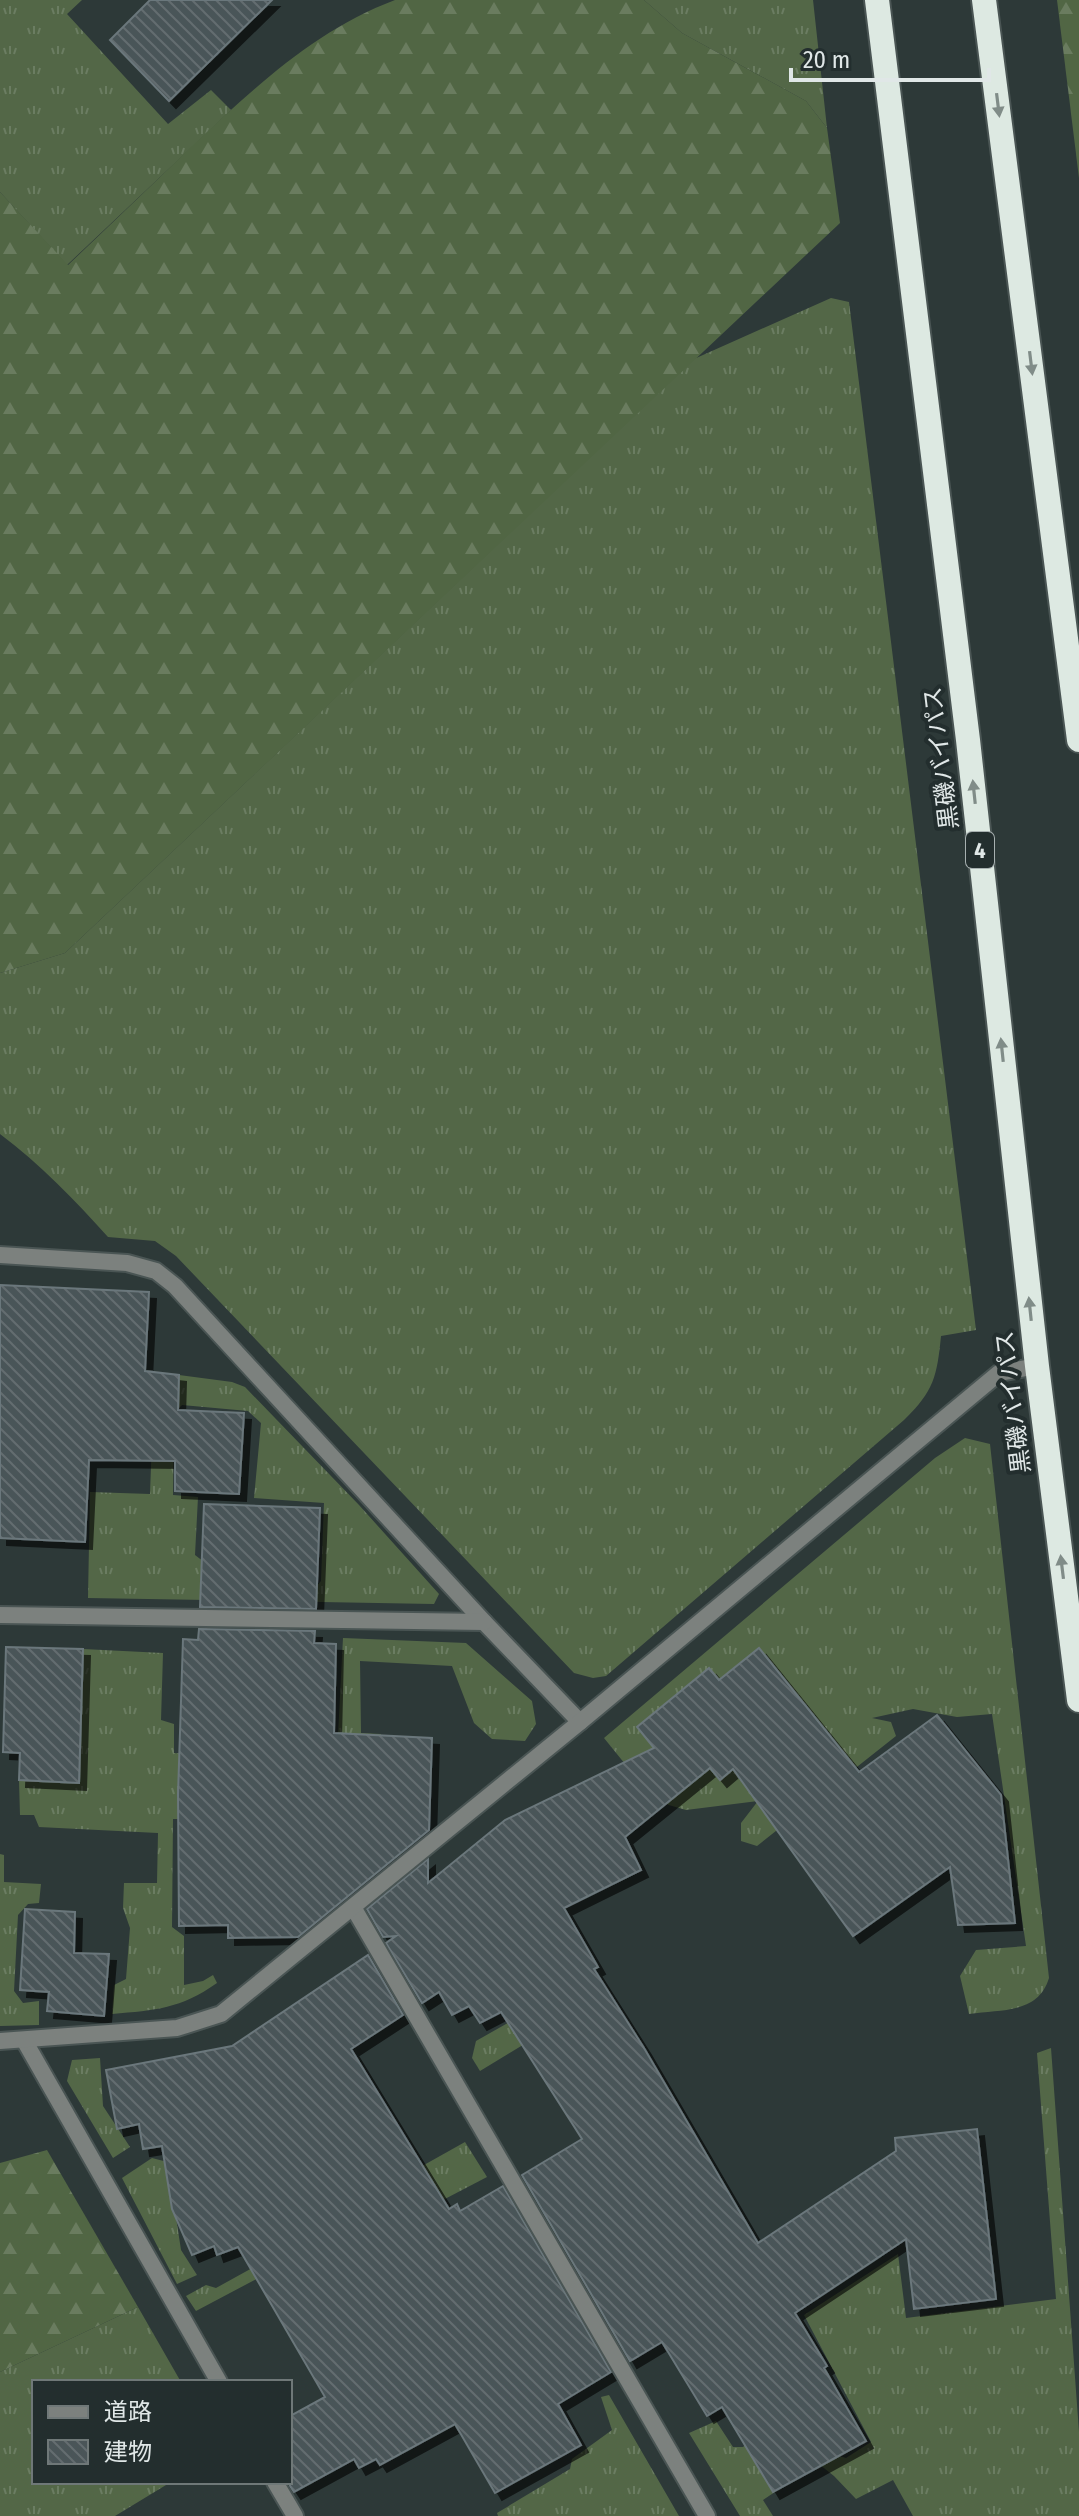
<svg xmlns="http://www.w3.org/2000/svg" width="1079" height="2516" viewBox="0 0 1079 2516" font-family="'Fira Sans Condensed','Noto Sans JP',sans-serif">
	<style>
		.grass { fill: url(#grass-tufts); fill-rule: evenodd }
		.forest { fill: url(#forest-firs) }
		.building { fill: url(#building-back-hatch); stroke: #6b777b; stroke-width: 2; filter: url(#shadow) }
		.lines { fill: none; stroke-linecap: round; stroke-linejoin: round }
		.street-casing { stroke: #4a5554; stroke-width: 20 }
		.highway-casing { stroke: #4a5554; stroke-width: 28 }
		.street { stroke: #7c817e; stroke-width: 16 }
		.highway { stroke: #dde9e2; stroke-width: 24 }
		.oneway { fill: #808c88 }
		.labels { text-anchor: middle; stroke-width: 8; stroke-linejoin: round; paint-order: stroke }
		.shield { fill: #232e2e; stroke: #a7b0b0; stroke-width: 2 }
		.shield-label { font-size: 22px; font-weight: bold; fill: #e0e7e7 }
		.street-label { font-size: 24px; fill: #e0e7e7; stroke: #232e2e }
	</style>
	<defs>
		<pattern id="grass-tufts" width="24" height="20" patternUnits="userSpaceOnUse" patternTransform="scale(2)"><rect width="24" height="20" fill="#536747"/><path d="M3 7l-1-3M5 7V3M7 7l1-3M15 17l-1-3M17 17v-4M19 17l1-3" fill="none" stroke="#6b7d62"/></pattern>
		<pattern id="forest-firs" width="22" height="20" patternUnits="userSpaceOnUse" patternTransform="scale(2)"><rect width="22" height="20" fill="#516644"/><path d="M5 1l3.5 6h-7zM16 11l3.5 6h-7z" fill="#6a7c5f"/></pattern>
		<pattern id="building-back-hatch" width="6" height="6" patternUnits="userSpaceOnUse" patternTransform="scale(2)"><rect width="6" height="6" fill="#4a5558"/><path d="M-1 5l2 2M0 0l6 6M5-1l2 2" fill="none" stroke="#646d70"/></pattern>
		<filter id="shadow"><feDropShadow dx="7" dy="7" stdDeviation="0" flood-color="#0009"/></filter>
	</defs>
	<rect width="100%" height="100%" fill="#2d3938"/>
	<g class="grass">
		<path d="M0 0H82L67 14 168 124 211 90 231 110 67 265 0 192Z"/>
		<path d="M644 0H813L827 128 806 101 682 33Z"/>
		<path d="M831 298 849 302 976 1330 941 1336C937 1376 934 1391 904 1420L606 1676 593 1678 574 1673 176 1256 155 1241 108 1237C74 1199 41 1165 0 1134V973L65 953 694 359Z"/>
		<path d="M150 1371 162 1373 161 1398H179V1375L232 1382 245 1387 359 1505 439 1594 434 1604 265 1601 315 1588 321 1581 324 1503 254 1498 261 1423 248 1411 182 1405 174 1413 173 1495 198 1497 195 1555 208 1565V1600L88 1598 90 1492 150 1494 153 1412 149 1403Z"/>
		<path d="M965 1438 990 1444 1049 1978C1038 2014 1002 2009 969 2014L960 1976 976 1950 1026 1946 992 1714 957 1717 913 1709 872 1718 891 1722 896 1736 757 1846 741 1841V1823L758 1801 686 1810 655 1801 604 1738 935 1458ZM709 1669 719 1680 720 1779 710 1768 686 1787 637 1727Z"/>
		<path d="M343 1638 466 1643 532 1701 536 1724 525 1741 492 1739 474 1723 452 1666 360 1661 361 1733 381 1734 379 1779 308 1819H173L172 1927 184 1936V1985L203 1981 213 1975 217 1983C180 2009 156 2010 112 2014L114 1985 126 1979 130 1928 123 1908 124 1883H157L158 1833 39 1827 34 1815H20L19 1780 79 1782 83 1649 163 1653 161 1720 174 1724V1753L271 1760 337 1755Z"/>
		<path d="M0 1854 4 1855V1882L41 1884 39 1903 28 1904 18 1915 14 1991 23 2003 39 2001V2025L0 2026Z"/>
		<path d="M592 2003 480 2071 472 2058 476 2041 527 2012Z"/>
		<path d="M1051 2048 1079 2432V2516H913L893 2480 856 2499 834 2476 805 2453 800 2475 763 2500 773 2516H740L689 2433 716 2421 733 2447H743L758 2433 846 2458 871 2442 804 2315 898 2254 906 2318 1056 2299 1037 2053Z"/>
		<path d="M100 2058 103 2106 130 2147 113 2158 67 2081 72 2060Z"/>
		<path d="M465 2142 487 2177 395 2225 374 2193Z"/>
		<path d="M152 2158 175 2164V2211L181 2250 197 2275 177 2284 122 2178Z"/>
		<path d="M330 2240 196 2311 186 2296 206 2285 216 2288 254 2267Z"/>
		<path d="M138 2307 181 2382H34V2482H171L115 2516H0V2372Z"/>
		<path d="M609 2395 679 2516H498L497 2513 570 2469 572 2459 612 2430 601 2397Z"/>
	</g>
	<g class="forest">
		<path d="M395 0H644L682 33 806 101 827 128 840 223 65 953 0 973V192L68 265C109 226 151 186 192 146 253 89 315 30 395 0Z"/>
		<path d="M1057 0H1079V178Z"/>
		<path d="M47 2150 138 2307 0 2372V2163Z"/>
	</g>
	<g class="building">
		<path d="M150 0H272L169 101 110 40Z"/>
		<path d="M0 1285 149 1292 145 1371 179 1375 178 1410 244 1413 239 1494 175 1491V1461L89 1460 85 1542 0 1538Z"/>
		<path d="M204 1504 320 1508 316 1609 200 1607Z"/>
		<path d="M199 1629 315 1631 314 1643 336 1644 334 1733 432 1738 429 1830 298 1937 228 1938V1925L179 1926 178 1795 183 1639 198 1640Z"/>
		<path d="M6 1647 83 1649 79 1783 19 1780 20 1753 3 1752Z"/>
		<path d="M759 1648 859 1772 937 1715 1001 1795 1015 1923 958 1925 950 1867 853 1936 733 1769 720 1780 710 1768 625 1837 641 1870 564 1908 598 1967 594 1969 644 2048 758 2243 896 2151 895 2138 977 2129 996 2299 914 2309 906 2239 795 2313 827 2366 824 2368 866 2441 773 2492 722 2407 707 2416 662 2342 630 2361 522 2175 582 2139 501 2012 480 2023 469 2006 452 2015 439 1992 422 2003 386 1943 396 1936 383 1937 367 1909 428 1859V1883L505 1820 654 1748 637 1727 709 1668 719 1680Z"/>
		<path d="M25 1909 75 1912 74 1953 109 1954 104 2016 47 2011 49 1992 20 1990Z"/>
		<path d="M368 1955 403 2015 351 2049 449 2209 457 2204 460 2211 503 2186 611 2372 558 2404 581 2445 495 2493 455 2424 380 2465 376 2459 359 2468 354 2459 294 2492 290 2486V2416L325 2397 238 2247 217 2255 214 2246 192 2255 172 2209 162 2146 143 2149 139 2124 117 2129 106 2070 232 2046Z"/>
	</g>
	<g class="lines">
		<g class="street-casing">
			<g id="street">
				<path d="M0 1255 127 1263 156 1271 175 1286 484 1622 580 1722"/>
				<path d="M0 1615 484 1622"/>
				<path d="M353 1907 707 2516"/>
				<path d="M24 2040 219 2382"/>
				<path d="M0 2041 177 2028 221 2014 580 1722 999 1373 1037 1366"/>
				<path d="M275 2482 295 2516"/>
			</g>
		</g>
		<g class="highway-casing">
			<g id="highway">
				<path d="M877 0 968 740 1037 1366 1079 1700"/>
				<path d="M984 0 1079 740"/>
			</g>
		</g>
		<use href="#street" class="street"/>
		<use href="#highway" class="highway"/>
	</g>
	<defs><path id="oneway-solid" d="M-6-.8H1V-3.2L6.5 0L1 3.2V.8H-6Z" transform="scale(2)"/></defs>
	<g class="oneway">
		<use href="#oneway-solid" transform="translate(998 105) rotate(83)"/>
		<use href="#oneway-solid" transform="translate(1031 363) rotate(83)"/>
		<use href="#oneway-solid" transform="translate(974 792) rotate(-96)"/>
		<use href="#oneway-solid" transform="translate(1002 1050) rotate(-96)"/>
		<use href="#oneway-solid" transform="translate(1030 1309) rotate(-96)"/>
		<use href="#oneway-solid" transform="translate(1062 1567) rotate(-97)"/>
	</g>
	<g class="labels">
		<rect class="shield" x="966" y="832" width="28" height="36" rx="6"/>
		<g class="shield-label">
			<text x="980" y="858">4</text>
		</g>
		<g class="street-label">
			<text transform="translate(941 758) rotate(-97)" y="8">黒磯バイパス</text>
			<text transform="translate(1013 1402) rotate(-97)" y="8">黒磯バイパス</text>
		</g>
	</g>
	<rect x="32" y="2380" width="260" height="104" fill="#232e2e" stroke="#6f7878" stroke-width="2"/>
	<rect x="48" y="2406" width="40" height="12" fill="#7c817e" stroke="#6f7878" stroke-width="2"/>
	<text x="104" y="2420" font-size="24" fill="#e0e7e7">道路</text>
	<rect x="48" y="2440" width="40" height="24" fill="url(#building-back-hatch)" stroke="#6f7878" stroke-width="2"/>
	<text x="104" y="2460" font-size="24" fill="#e0e7e7">建物</text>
	<path d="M791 68v12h198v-12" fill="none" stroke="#e0e7e7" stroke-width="4"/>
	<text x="803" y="68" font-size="24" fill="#e0e7e7" stroke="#232e2e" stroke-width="6" paint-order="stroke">20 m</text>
</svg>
